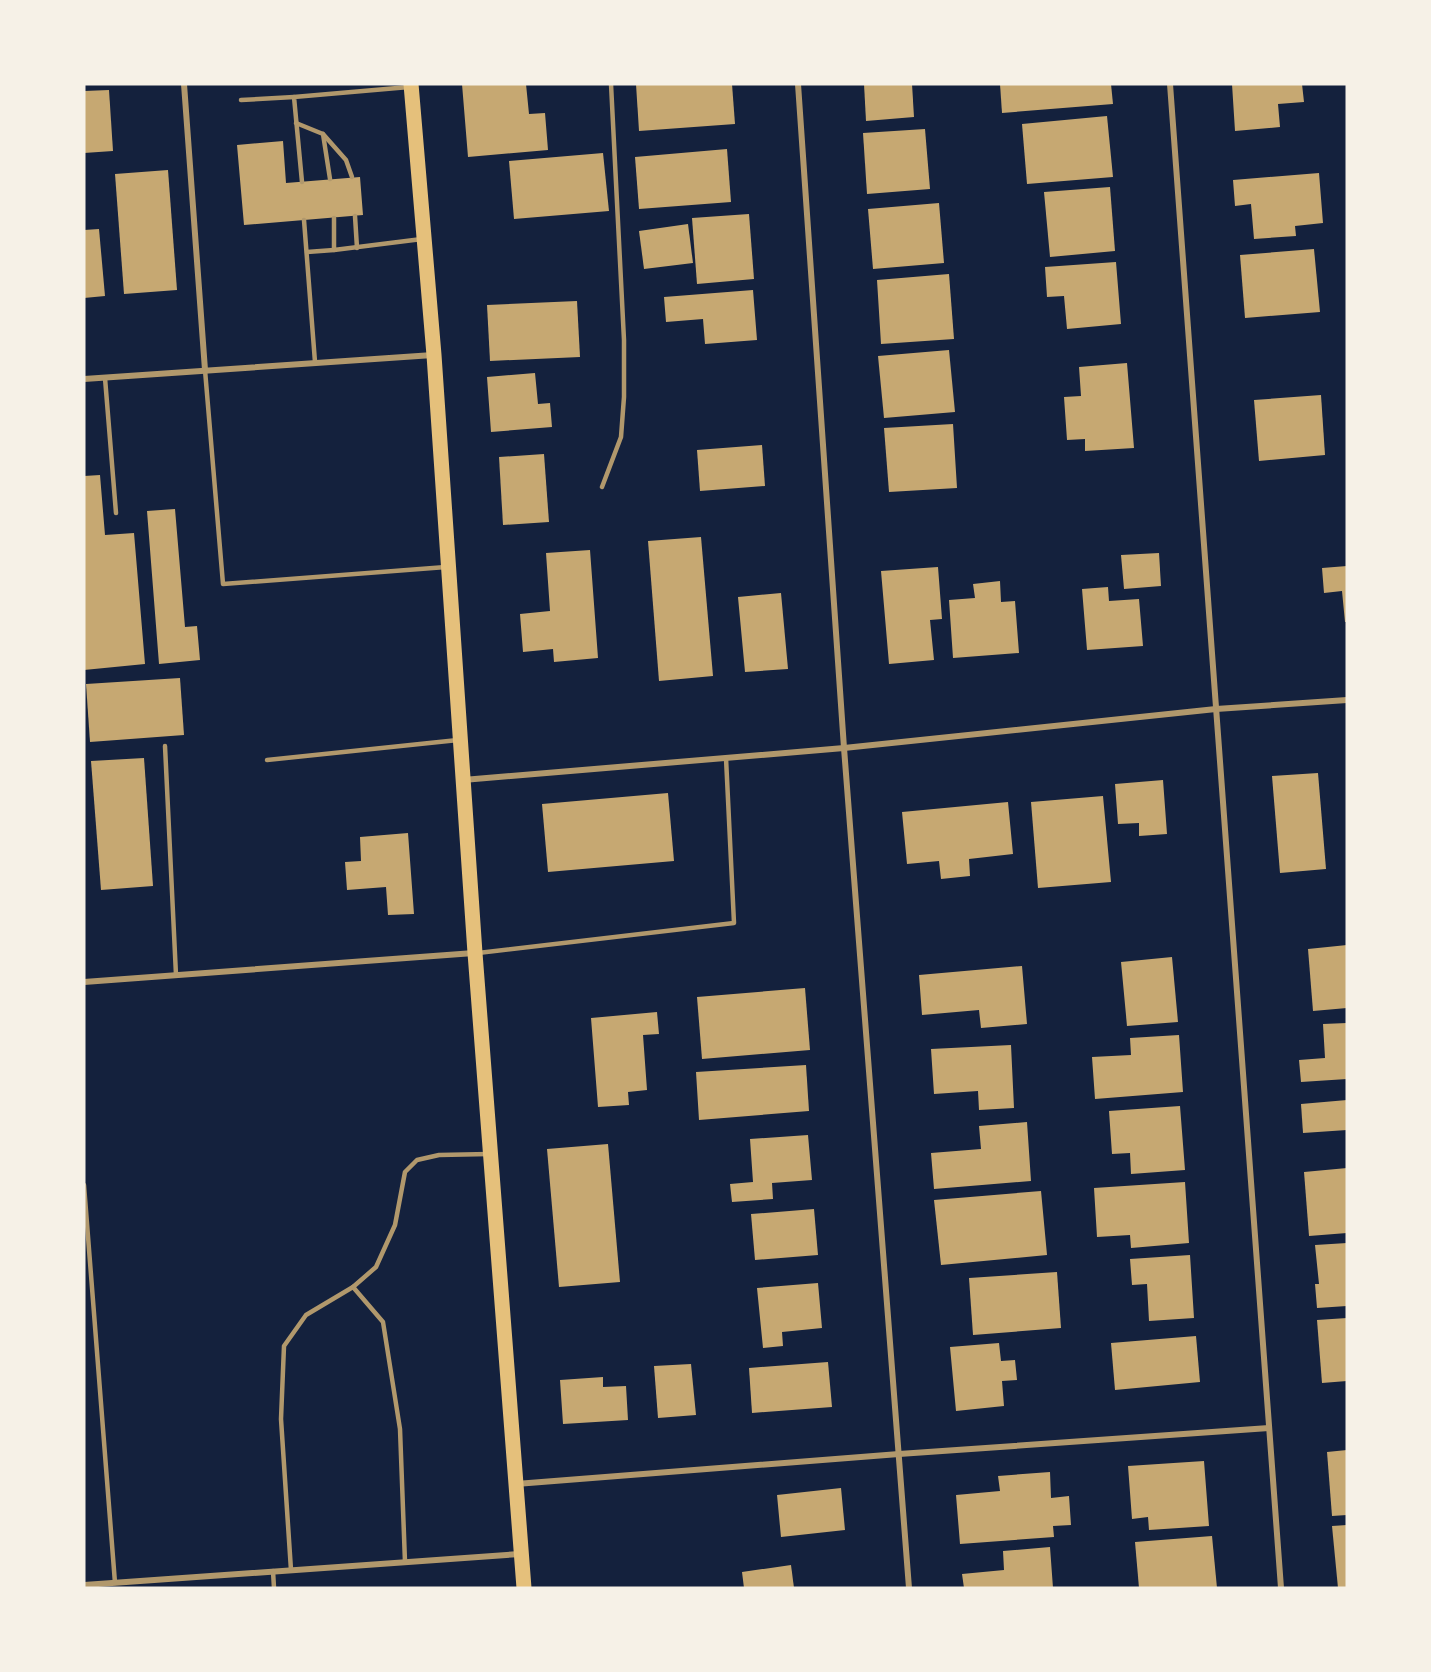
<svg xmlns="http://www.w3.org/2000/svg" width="1431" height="1672" viewBox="0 0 1431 1672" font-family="Overpass,sans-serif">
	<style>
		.building { fill: #c6a872 }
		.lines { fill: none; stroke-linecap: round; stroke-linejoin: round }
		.service { stroke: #b1986c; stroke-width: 4.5 }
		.minor { stroke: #b1986c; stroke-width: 6 }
		.primary { stroke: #e5c07b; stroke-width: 15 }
	</style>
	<rect width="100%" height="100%" fill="#14213d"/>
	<g class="building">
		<path d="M462 84H526L529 114 545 113 548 150 468 157Z"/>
		<path d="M636 84H732L735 124 639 131Z"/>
		<path d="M864 84H912L914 117 866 121Z"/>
		<path d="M1000 84H1111L1113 104 1002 113Z"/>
		<path d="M1232 84H1302L1304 102 1278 104 1280 127 1235 131Z"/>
		<path d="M109 90 113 151 84 153V91Z"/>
		<path d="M1107 116 1113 177 1027 184 1022 124Z"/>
		<path d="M925 129 930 189 867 194 863 133Z"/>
		<path d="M283 141 286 183 360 177 363 215 244 225 237 145Z"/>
		<path d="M727 149 731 202 639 209 635 157Z"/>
		<path d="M603 153 609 211 514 219 509 161Z"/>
		<path d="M168 170 177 290 124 294 115 174Z"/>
		<path d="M1319 173 1323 223 1295 226 1296 236 1254 239 1251 204 1235 206 1233 180Z"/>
		<path d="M1110 187 1115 251 1050 257 1044 192Z"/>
		<path d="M939 203 944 263 873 269 868 209Z"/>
		<path d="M749 214 754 279 697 284 692 218Z"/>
		<path d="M688 224 693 263 644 269 639 231Z"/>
		<path d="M99 229 105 296 84 298V230Z"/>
		<path d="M1314 249 1320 312 1245 318 1240 255Z"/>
		<path d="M1116 262 1121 324 1067 329 1064 296 1047 297 1045 267Z"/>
		<path d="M949 274 954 339 881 344 877 280Z"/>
		<path d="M753 290 757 340 705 344 703 319 666 322 664 297Z"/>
		<path d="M577 301 580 357 490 361 487 305Z"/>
		<path d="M949 350 955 412 884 418 878 356Z"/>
		<path d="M1127 363 1134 448 1085 451V439L1067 440 1064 397 1081 396 1079 367Z"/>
		<path d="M535 373 538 404 550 403 552 427 491 432 487 377Z"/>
		<path d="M1321 395 1325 455 1259 461 1254 400Z"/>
		<path d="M953 424 957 488 889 492 884 428Z"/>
		<path d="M762 445 765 486 700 491 697 450Z"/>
		<path d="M544 454 549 522 503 525 499 457Z"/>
		<path d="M100 475 105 535 134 533 145 664 84 670V476Z"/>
		<path d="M175 509 185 627 197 626 200 660 159 664 147 511Z"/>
		<path d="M701 537 713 676 659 681 648 541Z"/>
		<path d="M590 550 598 658 554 662 553 649 523 652 520 614 550 611 546 553Z"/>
		<path d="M1159 553 1161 586 1124 589 1121 555Z"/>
		<path d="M1347 566V622H1345L1342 591 1324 593 1322 568Z"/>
		<path d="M938 567 942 619 930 620 934 660 889 664 881 571Z"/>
		<path d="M1000 581 1001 602 1015 601 1019 653 953 658 949 600 975 598 973 584Z"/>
		<path d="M1108 587 1109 601 1139 599 1143 646 1087 650 1082 589Z"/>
		<path d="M781 593 788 669 745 672 738 597Z"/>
		<path d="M180 678 184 735 90 742 86 684Z"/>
		<path d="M144 758 153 886 101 890 91 761Z"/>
		<path d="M1318 773 1326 869 1280 873 1272 776Z"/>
		<path d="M1163 780 1167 834 1139 836V823L1118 824 1115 784Z"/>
		<path d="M668 793 674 861 548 872 542 804Z"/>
		<path d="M1103 796 1111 882 1038 888 1031 802Z"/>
		<path d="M1008 802 1013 854 969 859 970 876 941 879 939 861 907 864 902 812Z"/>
		<path d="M408 833 414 914 388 915 386 887 347 890 345 862 361 861 360 837Z"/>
		<path d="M1347 945V1008L1313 1011 1308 949Z"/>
		<path d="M1172 957 1178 1022 1127 1026 1121 962Z"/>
		<path d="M1022 966 1027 1024 981 1028 979 1010 922 1015 919 975Z"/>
		<path d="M805 988 810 1050 702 1059 697 997Z"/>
		<path d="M657 1012 659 1034 643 1035 647 1090 628 1092 629 1105 598 1107 591 1018Z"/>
		<path d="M1347 1023V1079L1301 1082 1299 1060 1325 1058 1323 1024Z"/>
		<path d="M1179 1035 1183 1092 1095 1099 1092 1057 1131 1055 1130 1038Z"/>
		<path d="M1011 1045 1014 1108 979 1110 978 1091 934 1094 931 1049Z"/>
		<path d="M806 1065 809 1111 699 1120 696 1072Z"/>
		<path d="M1347 1100V1130L1303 1133 1301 1104Z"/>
		<path d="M1180 1106 1185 1170 1131 1174 1130 1153 1112 1154 1109 1111Z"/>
		<path d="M1027 1122 1031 1181 934 1189 931 1153 981 1149 979 1126Z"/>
		<path d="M808 1135 812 1180 772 1183 773 1199 732 1202 730 1184 753 1182 750 1139Z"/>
		<path d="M608 1144 620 1282 559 1287 547 1149Z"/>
		<path d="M1347 1168V1233L1309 1236 1304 1172Z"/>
		<path d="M1185 1182 1189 1243 1131 1248 1130 1235 1097 1237 1094 1188Z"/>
		<path d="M1041 1191 1047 1255 941 1265 934 1200Z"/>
		<path d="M814 1209 818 1255 755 1260 751 1214Z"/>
		<path d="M1347 1243V1306L1317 1308 1315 1284H1319L1315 1245Z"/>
		<path d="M1190 1255 1194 1318 1149 1321 1147 1284 1132 1285 1130 1259Z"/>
		<path d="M1057 1272 1061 1328 973 1335 969 1278Z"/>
		<path d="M818 1283 822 1328 782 1332 783 1346 763 1348 757 1288Z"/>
		<path d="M1347 1318V1381L1322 1383 1317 1320Z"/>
		<path d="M1196 1336 1200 1382 1115 1390 1111 1343Z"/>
		<path d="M999 1343 1001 1361 1015 1360 1017 1380 1002 1381 1004 1406 956 1411 950 1347Z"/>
		<path d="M828 1362 832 1407 752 1413 749 1368Z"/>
		<path d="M691 1364 696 1415 658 1418 654 1366Z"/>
		<path d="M603 1377V1387L626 1386 628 1420 563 1424 560 1380Z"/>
		<path d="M1347 1450V1515L1332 1516 1327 1452Z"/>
		<path d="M1204 1461 1209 1526 1149 1530 1148 1517 1132 1519 1128 1466Z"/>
		<path d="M1050 1472 1051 1498 1069 1496 1071 1525 1053 1526 1054 1537 960 1544 956 1495 1000 1491 998 1476Z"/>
		<path d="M841 1488 845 1530 781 1537 777 1495Z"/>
		<path d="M1347 1525V1588H1338L1332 1526Z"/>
		<path d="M1212 1536 1217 1588H1139L1135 1542Z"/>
		<path d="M1050 1547 1053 1588H964L962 1574 1004 1570 1003 1551Z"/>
		<path d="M791 1565 794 1588H744L742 1572Z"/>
	</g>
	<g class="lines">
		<g class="service">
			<path d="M241 100 294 97"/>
			<path d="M296 123 323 134 330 179"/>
			<path d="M323 134 346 160 352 177"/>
			<path d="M302 182 294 97 409 87"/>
			<path d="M355 216 357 248"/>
			<path d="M334 218V250L422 239"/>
			<path d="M304 220 315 362"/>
			<path d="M307 252 334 250"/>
			<path d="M205 370 223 584 446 567"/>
			<path d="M105 378 116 513"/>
			<path d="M602 487 621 437 624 397V340L611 84"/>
			<path d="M165 746 176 975"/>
			<path d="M267 760 458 740"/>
			<path d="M478 953 734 923 726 758"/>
			<path d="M84 1185 115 1583"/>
			<path d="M353 1287 383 1322 400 1429 405 1562"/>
			<path d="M291 1570 281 1419 284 1346 306 1315 353 1287 376 1267 395 1225 405 1172 417 1160 439 1155 489 1154"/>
			<path d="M273 1571 274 1588"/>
		</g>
		<g class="minor">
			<path d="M184 84 205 370"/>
			<path d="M798 84 844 748 909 1588"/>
			<path d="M1170 84 1281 1588"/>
			<path d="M84 379 433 355"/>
			<path d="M463 780 844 748 1216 709 1347 700"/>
			<path d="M84 982 474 953"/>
			<path d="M516 1484 899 1454 1269 1428"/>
			<path d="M84 1585 520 1554"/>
		</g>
		<path class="primary" d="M411 84 434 355 475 953 524 1588"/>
	</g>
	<rect width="1431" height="1672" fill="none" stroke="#f6f1e7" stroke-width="171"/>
</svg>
